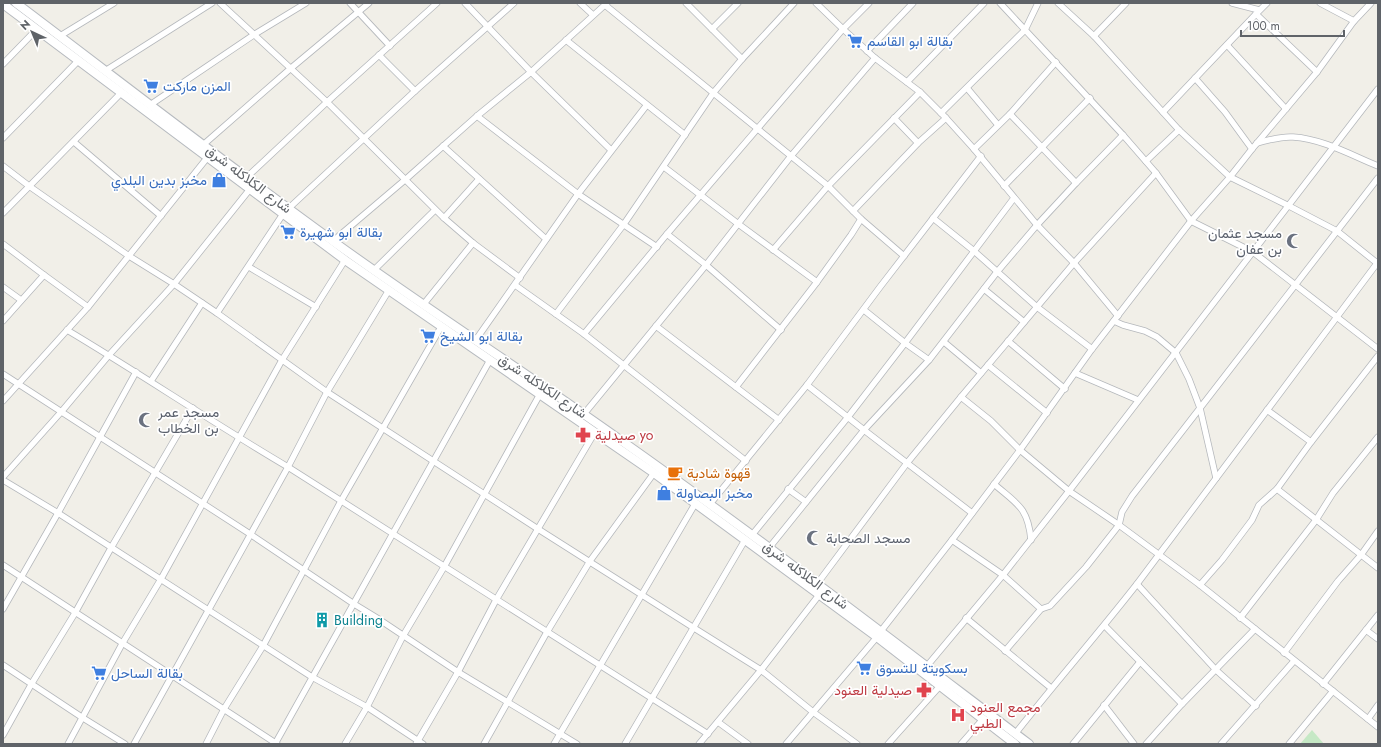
<svg xmlns="http://www.w3.org/2000/svg" width="1381" height="747" viewBox="0 0 1381 747" font-family="Jost,Vazirmatn,sans-serif">
	<style>
		.green { fill: #c5e8c5 }
		.lines { fill: none; stroke-linecap: round; stroke-linejoin: round }
		.street-casing { stroke: #b5b8bc; stroke-width: 7 }
		.secondary-casing { stroke: #b6babf; stroke-width: 10 }
		.street { stroke: #fff; stroke-width: 5.5 }
		.secondary { stroke: #fff; stroke-width: 8 }
		.labels { text-anchor: middle; stroke-width: 3.5; stroke-linejoin: round; paint-order: stroke }
		.shop-label { font-size: 14px; fill: #366cbe; stroke: #fff; text-anchor: start }
		.street-label { font-size: 14px; fill: #5f6368; stroke: #fff }
		.worship-label { font-size: 14px; fill: #5b616d; stroke: #fff; text-anchor: start }
		.health-label { font-size: 14px; fill: #be3a42; stroke: #fff; text-anchor: start }
		.food-label { font-size: 14px; fill: #c56008; stroke: #fff; text-anchor: start }
		.culture-label { font-size: 14px; fill: #0d838f; stroke: #fff; text-anchor: start }
	</style>
	<rect width="100%" height="100%" fill="#f1efe8"/>
	<path class="green" d="M1312 730 1324 744H1300Z"/>
	<g class="lines">
		<g class="street-casing">
			<g id="street">
				<path d="M220 3 327 102 444 218 473 243 520 278"/>
				<path d="M350 3 390 46"/>
				<path d="M465 3 531 72 611 150"/>
				<path d="M580 3 593 15"/>
				<path d="M686 3 742 59"/>
				<path d="M816 3 843 29 875 58 920 92 946 118 974 149 1037 225 1074 263 1118 316"/>
				<path d="M1000 3 1123 135 1156 173 1191 221 1253 252 1378 349"/>
				<path d="M1058 3 1094 36 1179 130 1230 177 1289 206 1337 231 1377 263"/>
				<path d="M1232 3 1259 10"/>
				<path d="M1320 3 1354 21"/>
				<path d="M605 5 828 186 861 219 904 256"/>
				<path d="M1256 14 1317 72"/>
				<path d="M712 29 738 3"/>
				<path d="M60 36 114 3"/>
				<path d="M1094 36 1126 3"/>
				<path d="M566 40 685 135"/>
				<path d="M1227 45 1286 109"/>
				<path d="M867 51 913 3"/>
				<path d="M379 55 415 91"/>
				<path d="M3 64 37 29"/>
				<path d="M105 71 212 3"/>
				<path d="M1195 78 1225 112 1252 149"/>
				<path d="M907 82 984 3"/>
				<path d="M967 88 998 125"/>
				<path d="M150 105 255 34 306 3"/>
				<path d="M1163 112 1256 14 1267 3"/>
				<path d="M941 113 1025 30 1038 3"/>
				<path d="M1010 114 1076 183"/>
				<path d="M477 116 578 194 657 247"/>
				<path d="M894 118 918 143"/>
				<path d="M3 138 78 61"/>
				<path d="M74 142 161 216"/>
				<path d="M1257 143C1269 140 1281 136 1293 137 1323 139 1351 155 1378 166"/>
				<path d="M203 145 290 69 369 3"/>
				<path d="M443 146 546 239"/>
				<path d="M974 149 1010 114 1056 62"/>
				<path d="M1146 161 1179 130"/>
				<path d="M3 166 29 186 129 256 174 284 217 313 327 392 538 529 694 628 761 670 813 712 857 744"/>
				<path d="M664 167 737 223 817 282"/>
				<path d="M247 177 327 102 437 3"/>
				<path d="M1004 186 1090 98"/>
				<path d="M289 208 415 91 514 3"/>
				<path d="M853 211 918 143 946 118"/>
				<path d="M3 213 121 93"/>
				<path d="M444 218 479 179"/>
				<path d="M933 218 974 251 1037 307 1092 349"/>
				<path d="M667 234 706 265 781 330"/>
				<path d="M333 241 406 179 477 116 531 72 607 3"/>
				<path d="M3 244 44 275 88 307"/>
				<path d="M773 250 828 186 920 92"/>
				<path d="M249 267 316 307"/>
				<path d="M374 270 435 210"/>
				<path d="M515 285 584 334 746 461"/>
				<path d="M3 287 21 300"/>
				<path d="M984 289 1024 322"/>
				<path d="M423 305 473 243"/>
				<path d="M864 310 905 343 929 360"/>
				<path d="M217 313 283 214"/>
				<path d="M556 314 624 224 714 92 742 59 794 3"/>
				<path d="M3 321 44 275"/>
				<path d="M1114 321 1123 325 1145 331 1157 337 1176 353 1189 379 1200 408 1216 478"/>
				<path d="M656 326 779 420"/>
				<path d="M67 330C141 374 213 423 288 467L708 734"/>
				<path d="M584 334 667 234 843 29 869 3"/>
				<path d="M475 341 578 194 646 106"/>
				<path d="M1008 341 1065 389"/>
				<path d="M944 342 981 373"/>
				<path d="M988 365 1047 413"/>
				<path d="M1075 373 1138 400"/>
				<path d="M3 374 250 534 354 604 377 618 458 672 577 744"/>
				<path d="M151 381 202 303"/>
				<path d="M807 385 864 430 972 513"/>
				<path d="M736 387 817 282 851 235 861 219"/>
				<path d="M961 397 991 421 1020 450 1069 491 1119 525 1200 585 1378 727"/>
				<path d="M3 401 88 307 207 158"/>
				<path d="M1267 410 1311 442"/>
				<path d="M584 414 706 265 791 156 875 58"/>
				<path d="M3 477 62 411 109 355 174 284 250 189"/>
				<path d="M3 480 58 513 312 677 367 707 423 744"/>
				<path d="M994 484C1017 504 1028 507 1031 540"/>
				<path d="M788 489 806 502"/>
				<path d="M1277 489 1378 568"/>
				<path d="M710 504 807 385 880 287 981 156"/>
				<path d="M752 535 848 417 905 343 1014 198"/>
				<path d="M952 540 1003 575 1041 609"/>
				<path d="M769 548 864 430 929 360 997 272 1037 225 1076 183 1123 135"/>
				<path d="M3 565 277 744"/>
				<path d="M817 584 907 463 961 397 1074 263 1156 173"/>
				<path d="M1137 584 1216 670 1256 706"/>
				<path d="M1200 585 1222 560 1252 520 1259 505 1277 489 1311 442 1378 356"/>
				<path d="M3 609 58 513 136 372"/>
				<path d="M966 618 1051 688"/>
				<path d="M1240 618 1316 520 1333 493 1378 437"/>
				<path d="M1105 626 1182 704"/>
				<path d="M1366 630 1378 639"/>
				<path d="M881 631 952 540 1020 450 1092 349 1191 221 1230 177 1252 149 1317 72 1354 21 1371 3"/>
				<path d="M1005 651 1041 609 1050 606 1086 567 1119 525 1122 512 1132 496 1378 178"/>
				<path d="M1284 653 1338 581 1361 555 1378 531"/>
				<path d="M3 665 83 718 125 744"/>
				<path d="M927 666 1003 575 1069 491 1378 89"/>
				<path d="M1323 684 1378 615"/>
				<path d="M1104 705 1134 744"/>
				<path d="M1368 719 1378 705"/>
				<path d="M718 722 748 744"/>
				<path d="M1015 734C1055 683 1098 634 1137 584L1378 262"/>
				<path d="M3 735 32 683 75 613 111 548 193 408"/>
				<path d="M68 744 122 644 161 579 282 360 345 260"/>
				<path d="M134 744 288 467 327 392 389 290"/>
				<path d="M206 744 224 709 263 646 341 501 441 327"/>
				<path d="M275 744 490 360"/>
				<path d="M345 744 367 707 403 636 444 567 540 394"/>
				<path d="M416 744 458 672 496 600 595 432"/>
				<path d="M484 744 547 632 590 561 654 473"/>
				<path d="M554 744 695 504"/>
				<path d="M625 744 745 540"/>
				<path d="M699 744 761 670 819 595"/>
				<path d="M786 744 877 637"/>
				<path d="M888 744 940 686"/>
				<path d="M961 744 983 719"/>
				<path d="M1073 744 1140 662"/>
				<path d="M1146 744 1182 704 1255 629"/>
				<path d="M1221 744 1294 661"/>
				<path d="M1289 744 1333 691"/>
			</g>
		</g>
		<g class="secondary-casing">
			<g id="secondary">
				<path d="M16 3C122 83 226 164 334 242 428 310 525 372 619 439 758 537 893 641 1029 744"/>
				<path d="M3 4 345 260 654 473 877 637 1015 744"/>
			</g>
		</g>
		<use href="#street" class="street"/>
		<use href="#secondary" class="secondary"/>
	</g>
	<defs>
		<g id="supermarket-bare" transform="scale(1.2)"><path d="M-6-5.5h2.5l.6 2H6L4.5 2H-2.5L-4.4-4H-6ZM-1.5 3.2a1.3 1.3 0 1 0 .1 0ZM3 3.2a1.3 1.3 0 1 0 .1 0Z" fill="#3f7fe0" stroke="#fff" stroke-width="2.5" paint-order="stroke"/></g>
		<g id="shop-bare" transform="scale(1.2)"><path d="M-5-2.5h2.3a2.7 3.5 0 0 1 5.4 0H5L5.5 6h-11ZM-1.5-2.5h3a1.5 2.3 0 0 0-3 0Z" fill="#3f7fe0" stroke="#fff" stroke-width="2.5" paint-order="stroke"/></g>
		<g id="mosque-bare" transform="scale(1.2)"><path d="M3.5-4.9A6 6 0 1 0 3.5 4.9A5 5 0 1 1 3.5-4.9Z" fill="#6b7280" stroke="#fff" stroke-width="2.5" paint-order="stroke"/></g>
		<g id="pharmacy-bare" transform="scale(1.2)"><path d="M-2-6h4v4h4v4h-4v4h-4v-4h-4v-4h4Z" fill="#e0444e" stroke="#fff" stroke-width="2.5" paint-order="stroke"/></g>
		<g id="cafe-bare" transform="scale(1.2)"><path d="M-5.5-4.5H6V0H3Q3 3.5 0 3.5H-2.5Q-5.5 3.5-5.5 0ZM3-3.2v2h1.7v-2ZM-6 4.5H4V6H-6Z" fill="#e8710a" stroke="#fff" stroke-width="2.5" paint-order="stroke"/></g>
		<g id="building-bare" transform="scale(1.2)"><path d="M-4-6H4V6H1V3H-1V6H-4ZM-2.5-4.3h1.7v1.8h-1.7ZM.8-4.3h1.7v1.8H.8ZM-2.5-1h1.7V.8h-1.7ZM.8-1h1.7V.8H.8Z" fill="#0f9aa8" stroke="#fff" stroke-width="2.5" paint-order="stroke"/></g>
		<g id="hospital-bare" transform="scale(1.2)"><path d="M-5-5h3v3.5h4V-5h3V5h-3V1.5h-4V5h-3Z" fill="#e0444e" stroke="#fff" stroke-width="2.5" paint-order="stroke"/></g>
	</defs>
	<g fill-rule="evenodd">
		<use href="#supermarket-bare" x="855" y="41"/>
		<use href="#supermarket-bare" x="151" y="86"/>
		<use href="#shop-bare" x="219" y="180"/>
		<use href="#supermarket-bare" x="288" y="232"/>
		<use href="#mosque-bare" x="1294" y="241"/>
		<use href="#supermarket-bare" x="428" y="336"/>
		<use href="#mosque-bare" x="146" y="420"/>
		<use href="#pharmacy-bare" x="583" y="435"/>
		<use href="#cafe-bare" x="675" y="473"/>
		<use href="#shop-bare" x="664" y="493"/>
		<use href="#mosque-bare" x="814" y="538"/>
		<use href="#building-bare" x="322" y="620"/>
		<use href="#supermarket-bare" x="864" y="668"/>
		<use href="#supermarket-bare" x="99" y="673"/>
		<use href="#pharmacy-bare" x="924" y="690"/>
		<use href="#hospital-bare" x="958" y="715"/>
	</g>
	<g class="labels">
		<g class="shop-label">
			<text x="867" y="46">بقالة ابو القاسم</text>
			<text x="163" y="91">المزن ماركت</text>
			<text x="207" y="185" text-anchor="end">مخبز بدين البلدي</text>
			<text x="300" y="237">بقالة ابو شهيرة</text>
			<text x="440" y="341">بقالة ابو الشيخ</text>
			<text x="676" y="498">مخبز البصاولة</text>
			<text x="876" y="673">بسكويتة للتسوق</text>
			<text x="111" y="678">بقالة الساحل</text>
		</g>
		<g class="street-label">
			<text transform="translate(249 179) rotate(37)" y="5">شارع الكلاكله شرق</text>
			<text transform="translate(543 386) rotate(34)" y="5">شارع الكلاكله شرق</text>
			<text transform="translate(806 575) rotate(37)" y="5">شارع الكلاكله شرق</text>
		</g>
		<g class="worship-label">
			<text x="1282" y="238" text-anchor="end">مسجد عثمان<tspan x="1282" dy="16">بن عفان</tspan></text>
			<text x="158" y="417">مسجد عمر<tspan x="158" dy="16">بن الخطاب</tspan></text>
			<text x="826" y="543">مسجد الصحابة</text>
		</g>
		<g class="health-label">
			<text x="595" y="440">صيدلية yo</text>
			<text x="912" y="695" text-anchor="end">صيدلية العنود</text>
			<text x="970" y="712">مجمع العنود<tspan x="970" dy="16">الطبي</tspan></text>
		</g>
		<g class="food-label">
			<text x="687" y="478">قهوة شادية</text>
		</g>
		<g class="culture-label">
			<text x="334" y="625">Building</text>
		</g>
	</g>
	<rect width="1381" height="747" fill="none" stroke="#5f6368" stroke-width="8"/>
	<g transform="translate(32 32) rotate(316)" stroke="#ffffff" stroke-width="3" paint-order="stroke">
	<path d="M0-3L7 15L0 10L-7 15Z" fill="#5f6368"/>
	<text y="-6" font-size="11" font-weight="bold" text-anchor="middle" fill="#5f6368">N</text>
	</g>
	<path d="M1241 30v6h103v-6" fill="none" stroke="#5f6368" stroke-width="2"/>
	<text x="1247" y="30" font-size="12" fill="#5f6368" stroke="#ffffff" stroke-width="3" paint-order="stroke">100 m</text>
</svg>
